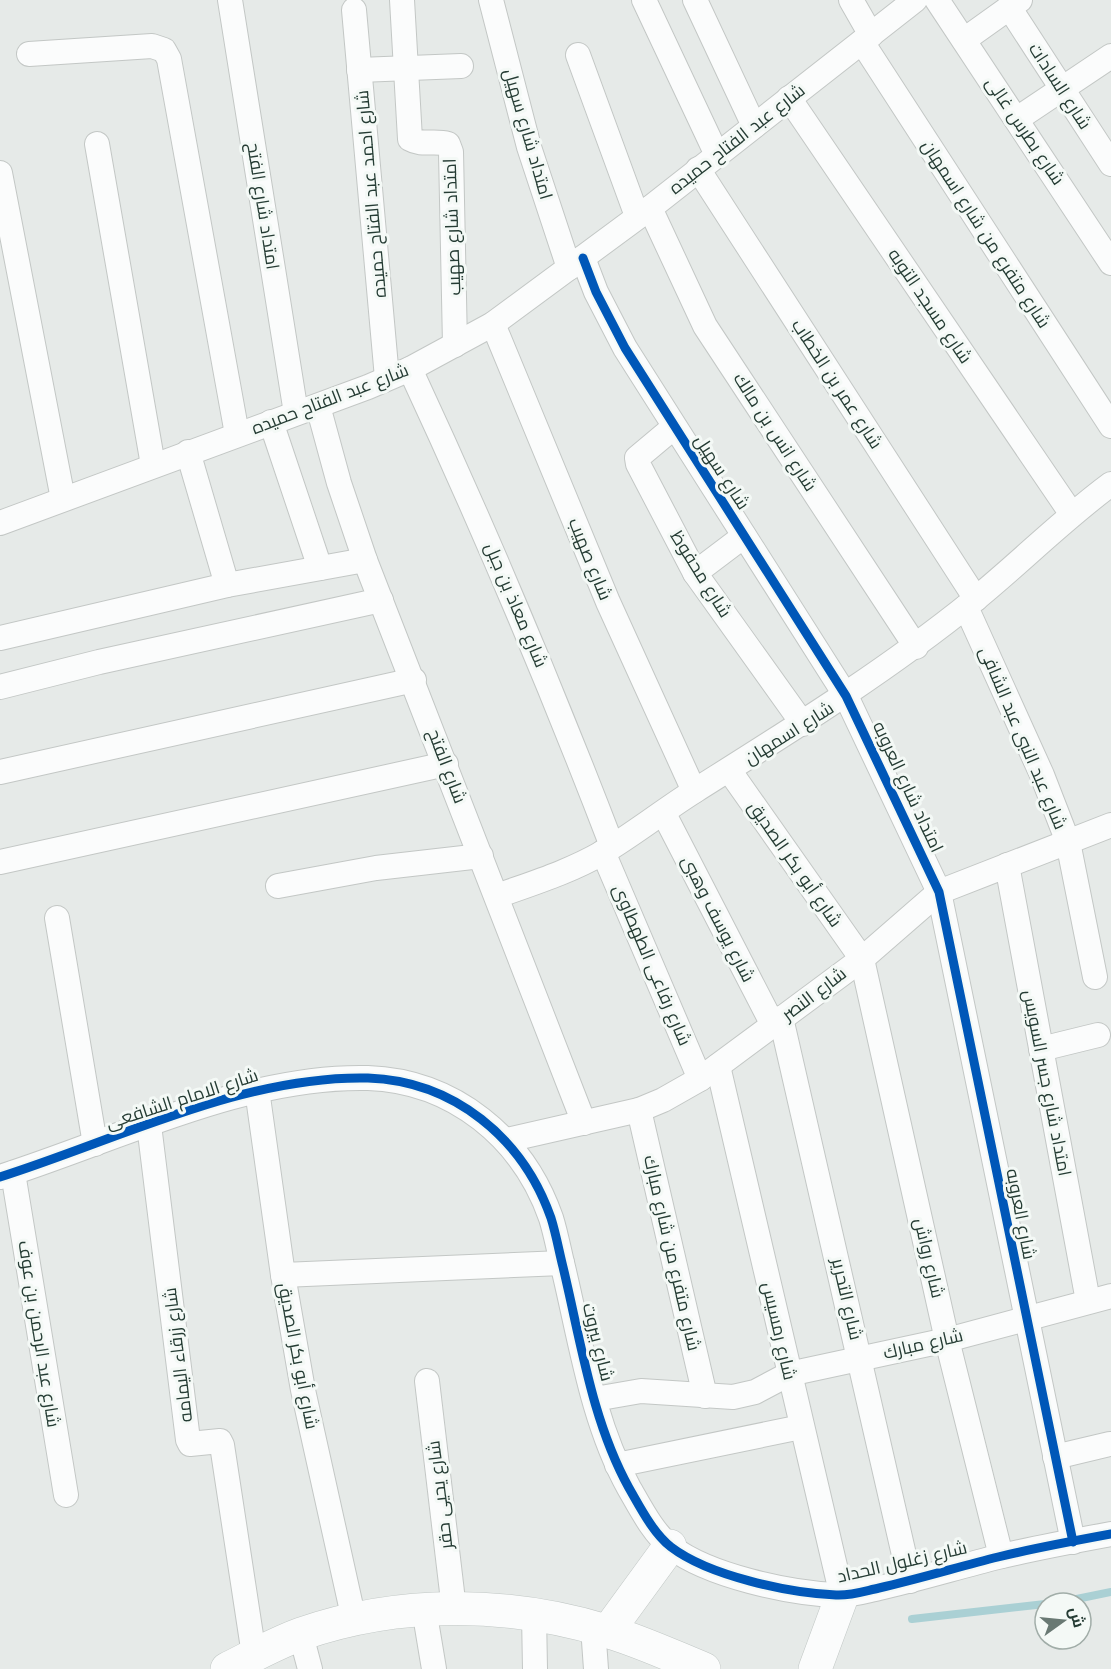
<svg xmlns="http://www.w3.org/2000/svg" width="1111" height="1669" viewBox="0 0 1111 1669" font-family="Jost,Cairo,sans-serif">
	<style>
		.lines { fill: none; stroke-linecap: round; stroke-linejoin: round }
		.stream { stroke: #aad0d4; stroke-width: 8 }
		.street-casing { stroke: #c3c7c5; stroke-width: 26 }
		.secondary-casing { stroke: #c1c7c5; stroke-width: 34 }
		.street { stroke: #fbfcfc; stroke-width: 24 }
		.secondary { stroke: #fbfcfc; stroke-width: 33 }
		.cycleway-casing { stroke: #f4f9f6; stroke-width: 13 }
		.cycleway { stroke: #0057b8; stroke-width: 9 }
		.labels { text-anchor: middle; stroke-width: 6; stroke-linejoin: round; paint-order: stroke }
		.street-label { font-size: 18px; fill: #253c34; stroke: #f4f9f6 }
	</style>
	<rect width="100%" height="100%" fill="#e6eae8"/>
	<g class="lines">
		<g class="stream">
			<path d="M1057 1603 1111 1592"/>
			<path d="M912 1619 1045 1604"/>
		</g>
		<g class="street-casing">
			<g id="street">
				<path d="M230 0 296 413"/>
				<path d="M402 0 410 139C422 146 434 140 448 144L451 152 455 345"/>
				<path d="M491 0 529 147 569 268"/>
				<path d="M644 0 716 153"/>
				<path d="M695 0 754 126"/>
				<path d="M851 0 871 35"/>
				<path d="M937 0 1111 263"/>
				<path d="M1009 7 1111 164"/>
				<path d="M354 10 387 378"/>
				<path d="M964 40 1020 0"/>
				<path d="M862 42 1111 426"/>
				<path d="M29 54 152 46 164 50 169 59 237 434"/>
				<path d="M578 55 637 216"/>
				<path d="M359 70 461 66"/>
				<path d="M789 98 1071 513"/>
				<path d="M1017 119 1111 56"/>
				<path d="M97 144 153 465"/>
				<path d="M698 169 976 599"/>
				<path d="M0 173 63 499"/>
				<path d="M650 208 705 326 916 647"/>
				<path d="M583 258 596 292 625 348 846 696 939 892 1073 1542"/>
				<path d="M493 324 608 602 694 791"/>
				<path d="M410 369C483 526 550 684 612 846"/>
				<path d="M318 406 339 483 365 560 584 1123"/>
				<path d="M271 422 320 568"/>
				<path d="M674 427 637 458 638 464 695 573 803 724"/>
				<path d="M188 452 227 585"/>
				<path d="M0 523 368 387 410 369 493 324 650 208 915 0"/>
				<path d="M695 573 744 536"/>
				<path d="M966 607 1042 775 1068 842 1095 977"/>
				<path d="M0 638 227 585 365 560"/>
				<path d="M0 687 99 662 381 600"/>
				<path d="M729 770 862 959 947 1340 1001 1556"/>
				<path d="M0 772 414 680"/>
				<path d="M664 814 773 1025"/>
				<path d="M603 852 700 1079"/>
				<path d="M0 862 446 764"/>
				<path d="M1007 865 1088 1301"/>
				<path d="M278 886 376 868 481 856"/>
				<path d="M497 896C533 883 569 872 602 853 634 834 664 810 696 790 791 730 885 672 973 601 1020 563 1062 520 1111 484"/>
				<path d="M57 918 95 1144"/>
				<path d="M781 1018 910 1581"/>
				<path d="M1041 1049 1098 1035"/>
				<path d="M718 1066 842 1596"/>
				<path d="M257 1090 283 1275 303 1390 354 1620"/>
				<path d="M639 1110 705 1396"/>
				<path d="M149 1125 188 1440 190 1444 220 1441 222 1445 254 1655"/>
				<path d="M507 1140 639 1110 663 1100 700 1079 862 959 939 892 1111 825"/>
				<path d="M13 1173 66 1495"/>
				<path d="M0 1177C117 1140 244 1075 368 1078 454 1081 523 1138 551 1218 556 1234 559 1251 563 1267 581 1342 592 1421 629 1488 640 1507 653 1533 671 1547 709 1576 789 1593 836 1595 850 1596 865 1591 879 1588 919 1579 958 1567 998 1557 1035 1548 1073 1541 1111 1534"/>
				<path d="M283 1275 562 1263"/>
				<path d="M427 1381 454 1609"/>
				<path d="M595 1399 641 1391 733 1397 755 1392 789 1374 947 1340 1111 1296"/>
				<path d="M1055 1457 1110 1444"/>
				<path d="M617 1465 801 1427"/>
				<path d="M424 1609 434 1669"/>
				<path d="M534 1614 535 1669"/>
				<path d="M593 1627 596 1669"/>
				<path d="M301 1635 310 1669"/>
			</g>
		</g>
		<g class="secondary-casing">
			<g id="secondary">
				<path d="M608 1631 670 1546"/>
				<path d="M227 1669C251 1657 276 1643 301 1634 399 1600 508 1601 606 1631 640 1641 672 1656 704 1669"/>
				<path d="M815 1669 842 1596"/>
			</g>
		</g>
		<use href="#street" class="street"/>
		<use href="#secondary" class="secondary"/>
		<g class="cycleway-casing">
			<g id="cycleway">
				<path d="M583 258 596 292 625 348 846 696 939 892 1073 1542"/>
				<path d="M0 1177C117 1140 244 1075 368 1078 454 1081 523 1138 551 1218 556 1234 559 1251 563 1267 581 1342 592 1421 629 1488 640 1507 653 1533 671 1547 709 1576 789 1593 836 1595 850 1596 865 1591 879 1588 919 1579 958 1567 998 1557 1035 1548 1073 1541 1111 1534"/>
			</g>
		</g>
		<use href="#cycleway" class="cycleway"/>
	</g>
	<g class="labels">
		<g class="street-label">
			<text transform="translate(1060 86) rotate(57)" y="6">شارع السادات</text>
			<text transform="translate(1025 131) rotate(56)" y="6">شارع بطرس غالى</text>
			<text transform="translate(528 134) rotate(74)" y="6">امتداد شارع سهيل</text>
			<text transform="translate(737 139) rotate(-38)" y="6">شارع عبد الفتاح حميده</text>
			<text transform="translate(371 194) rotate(-95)" y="6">شارع احمد عبد الفتاح حميده</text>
			<text transform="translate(263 206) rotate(81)" y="6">امتداد شارع الفتح</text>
			<text transform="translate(452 227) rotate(-92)" y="6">امتداد شارع صهيب</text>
			<text transform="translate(986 234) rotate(57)" y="6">شارع متفرع من شارع اسمهان</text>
			<text transform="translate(930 306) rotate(56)" y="6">شارع مسجد التوبه</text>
			<text transform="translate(837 384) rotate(57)" y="6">شارع عمر بن الخطاب</text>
			<text transform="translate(330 399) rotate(-21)" y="6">شارع عبد الفتاح حميده</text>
			<text transform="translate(775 432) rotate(57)" y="6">شارع انس بن مالك</text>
			<text transform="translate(722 472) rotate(57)" y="6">شارع سهيل</text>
			<text transform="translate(590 559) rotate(68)" y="6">شارع صهيب</text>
			<text transform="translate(701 574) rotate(58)" y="6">شارع محفوظ</text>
			<text transform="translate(516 605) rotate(67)" y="6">شارع معاذ بن جبل</text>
			<text transform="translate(789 733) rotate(-32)" y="6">شارع اسمهان</text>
			<text transform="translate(1023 738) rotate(67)" y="6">شارع عبد النبى عبد الشافى</text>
			<text transform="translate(447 766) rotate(69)" y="6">شارع الفتح</text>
			<text transform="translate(908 787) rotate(65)" y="6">امتداد شارع العروبه</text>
			<text transform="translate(795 864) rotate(55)" y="6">شارع أبو بكر الصديق</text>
			<text transform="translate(718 919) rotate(63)" y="6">شارع يوسف وهبى</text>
			<text transform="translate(652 965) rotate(67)" y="6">شارع رفاعى الطهطاوى</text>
			<text transform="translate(814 994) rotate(-37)" y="6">شارع النصر</text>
			<text transform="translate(1047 1083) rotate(79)" y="6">امتداد شارع جسر السويس</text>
			<text transform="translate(182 1099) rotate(-18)" y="6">شارع الامام الشافعى</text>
			<text transform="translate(1021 1214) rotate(79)" y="6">شارع العروبه</text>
			<text transform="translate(672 1253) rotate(77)" y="6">شارع متفرع من شارع مبارك</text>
			<text transform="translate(929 1258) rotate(77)" y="6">شارع رواش</text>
			<text transform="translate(847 1299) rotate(77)" y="6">شارع التحرير</text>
			<text transform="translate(779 1331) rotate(77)" y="6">شارع رمسيس</text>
			<text transform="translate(39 1334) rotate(81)" y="6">شارع عبد الرحمن بن عوف</text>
			<text transform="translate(598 1342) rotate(76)" y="6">شارع بيروت</text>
			<text transform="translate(923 1344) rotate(-13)" y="6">شارع مبارك</text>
			<text transform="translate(178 1355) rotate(-97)" y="6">شارع زرقاء اليمامه</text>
			<text transform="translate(298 1356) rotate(79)" y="6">شارع أبو بكر الصديق</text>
			<text transform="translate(440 1495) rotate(-97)" y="6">شارع يحيى حقر</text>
			<text transform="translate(902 1562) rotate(-13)" y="6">شارع زغلول الحداد</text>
		</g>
	</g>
	<g transform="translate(1063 1621) rotate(75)"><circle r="28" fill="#f4f9f6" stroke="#a1ada8" stroke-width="1.5"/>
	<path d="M0-4.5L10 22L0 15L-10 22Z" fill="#697973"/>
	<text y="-9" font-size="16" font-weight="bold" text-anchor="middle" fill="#253c34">ش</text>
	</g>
</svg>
